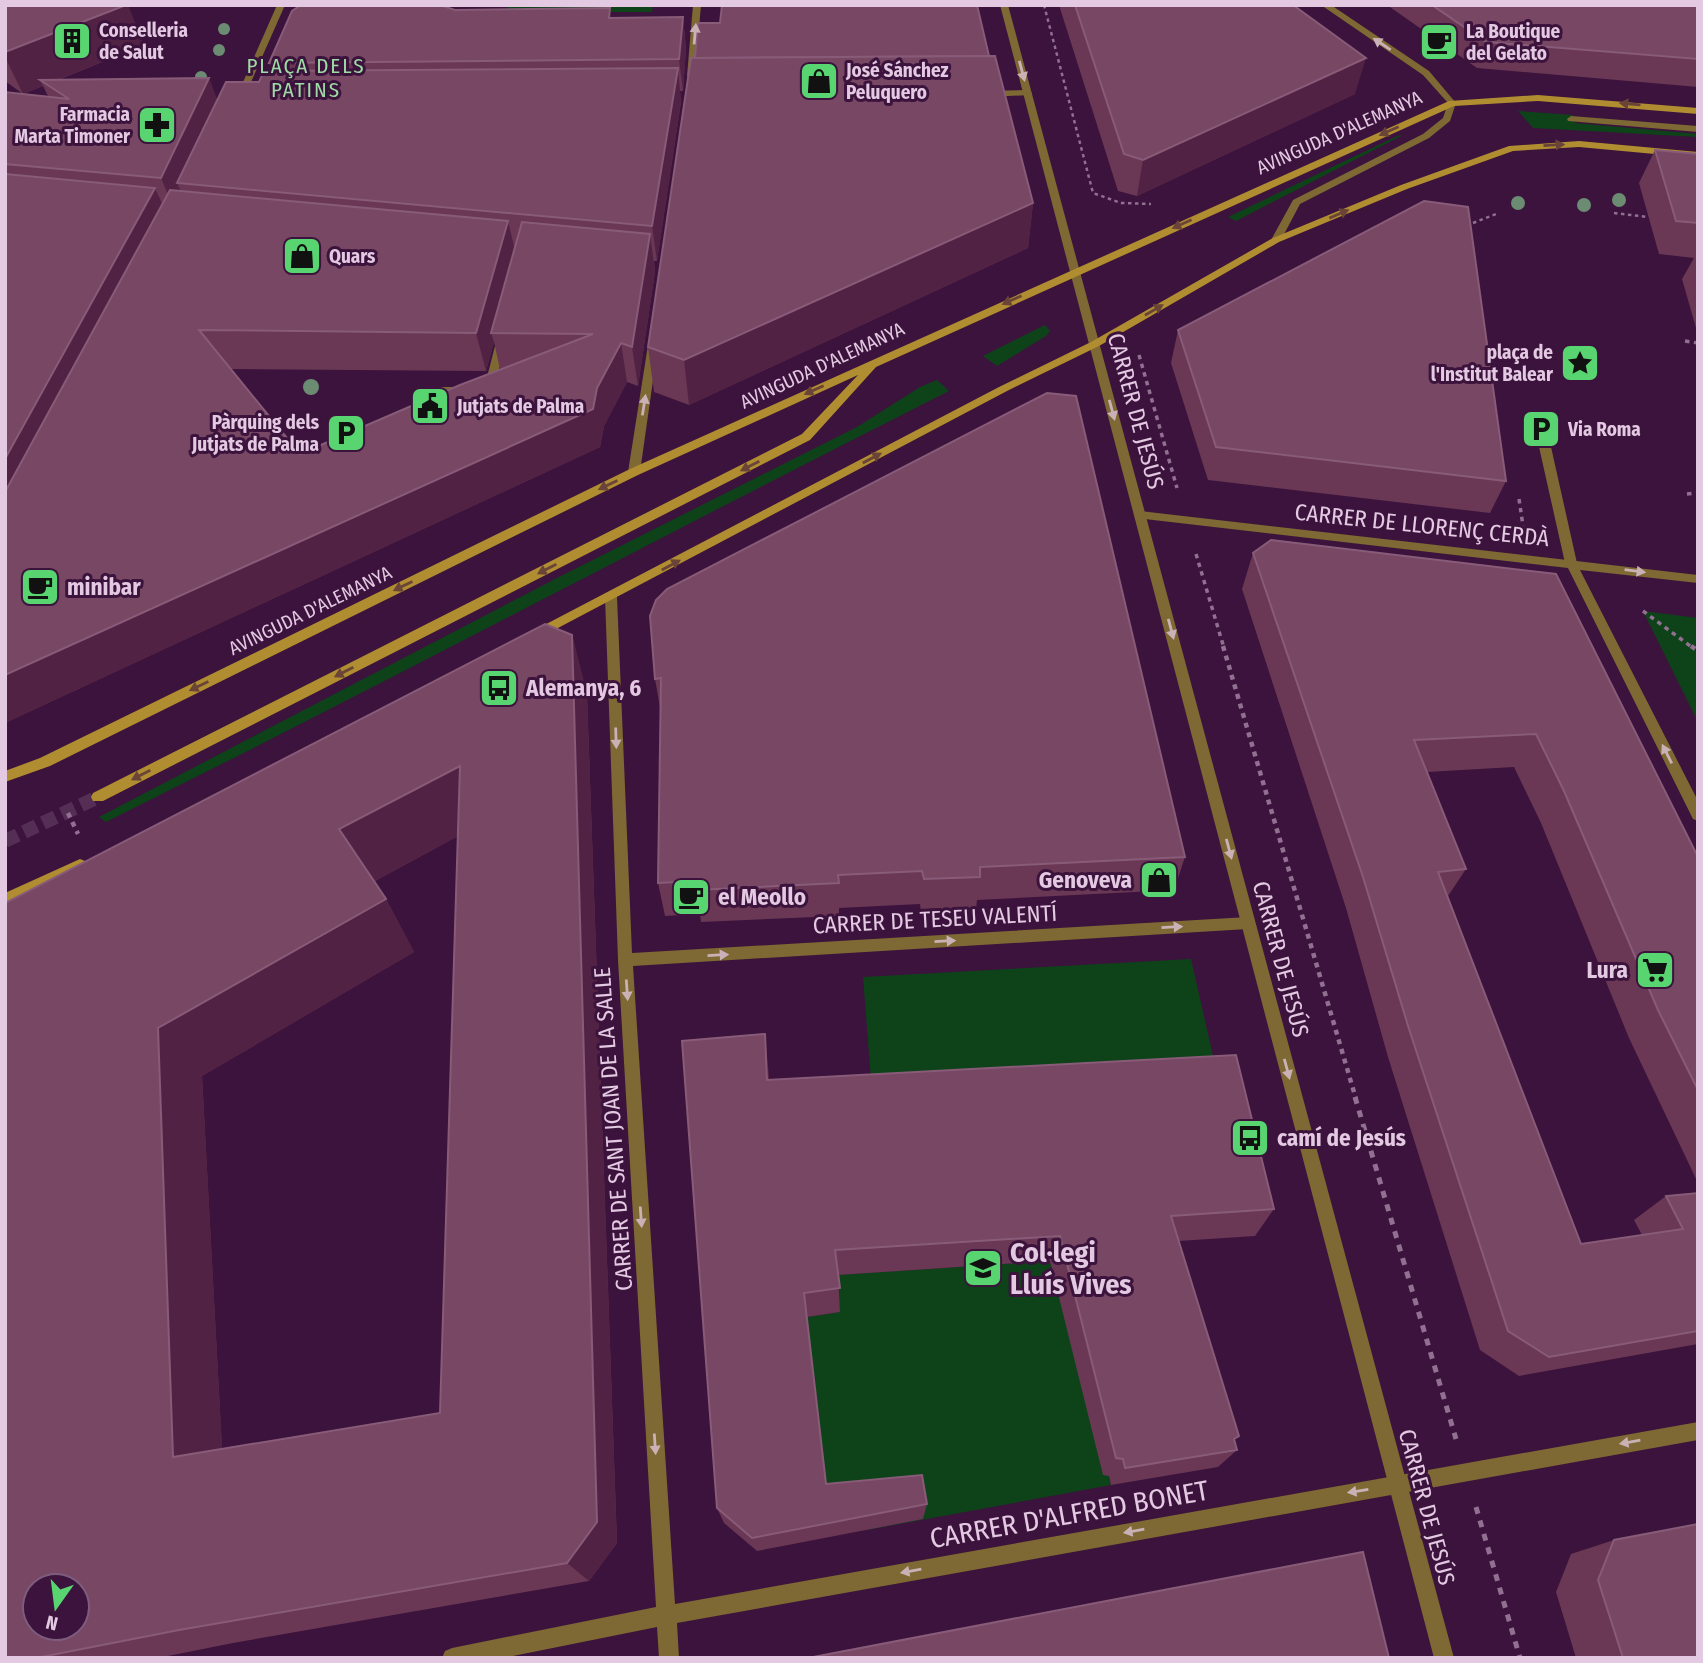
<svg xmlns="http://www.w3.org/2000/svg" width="1703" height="1663" viewBox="0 0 1703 1663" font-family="'Fira Sans Condensed',sans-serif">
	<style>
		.green { fill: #0e431a }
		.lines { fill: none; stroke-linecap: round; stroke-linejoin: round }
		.secondary-tunnel { stroke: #542e55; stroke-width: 14; stroke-dasharray: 14 7; stroke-linecap: butt }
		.path-far3 { stroke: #917091; stroke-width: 2.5; stroke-dasharray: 3.5 3.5; stroke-linecap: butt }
		.path-far2 { stroke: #917091; stroke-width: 3.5; stroke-dasharray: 4.5 4.5; stroke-linecap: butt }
		.path-far1 { stroke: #917091; stroke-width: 4.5; stroke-dasharray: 5 5; stroke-linecap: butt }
		.path { stroke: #917091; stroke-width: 5; stroke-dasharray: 7 7; stroke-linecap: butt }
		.service { fill: #7e6833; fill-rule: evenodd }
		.minor { fill: #7e6833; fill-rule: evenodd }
		.tertiary { fill: #7e6833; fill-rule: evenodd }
		.secondary { fill: #b08d30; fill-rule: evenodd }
		.tree { fill: #6b8c72 }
		.wall { fill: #6a3755; fill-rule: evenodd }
		.shaded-wall { fill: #522244 }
		.building { fill: #774764; stroke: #885b78; stroke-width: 2; fill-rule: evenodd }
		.oneway { fill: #cab1b6 }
		.oneway2 { fill: #6a4437 }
		.labels { text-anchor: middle; stroke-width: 6; stroke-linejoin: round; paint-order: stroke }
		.far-poi-label { font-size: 19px; font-weight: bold; fill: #e3c9e2; stroke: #3b133c; text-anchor: start }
		.far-street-label { font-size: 19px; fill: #e3c9e2; stroke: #3b133c }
		.far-neighbourhood-label { font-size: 21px; letter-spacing: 2px; fill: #9ddca4; stroke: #3b133c }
		.street-label { font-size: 23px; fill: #e3c9e2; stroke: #3b133c }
		.poi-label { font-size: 23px; font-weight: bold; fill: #e3c9e2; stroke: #3b133c; text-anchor: start }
		.near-poi-label { font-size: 28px; font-weight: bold; fill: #e3c9e2; stroke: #3b133c; text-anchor: start }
		.near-street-label { font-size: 28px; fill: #e3c9e2; stroke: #3b133c }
	</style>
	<rect width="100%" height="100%" fill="#3b133c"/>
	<g class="green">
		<path d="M508 5H653L652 12H506Z"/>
		<path d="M1518 111 1573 115 1575 123 1698 134V137L1533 128Z"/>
		<path d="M1403 135 1236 221 1228 217 1397 136Z"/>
		<path d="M1045 325 1050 331 1046 336 997 366 983 356Z"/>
		<path d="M937 380 949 391C667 533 388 682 106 822L99 817 555 579 857 427 920 387Z"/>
		<path d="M1643 611 1698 618V722Z"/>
		<path d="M1191 959 1220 1087 873 1105 863 977Z"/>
		<path d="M1050 1261 1111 1485 867 1530 863 1496 827 1499 807 1317 840 1312 836 1275Z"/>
	</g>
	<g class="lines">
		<path class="secondary-tunnel" d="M5 841 98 797"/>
		<g class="path-far3">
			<path d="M1044 5 1093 193 1121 203 1151 204"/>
			<path d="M1614 213 1648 217"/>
			<path d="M1473 223 1496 214"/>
		</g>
		<g class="path-far2">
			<path d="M1685 341 1698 343"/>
			<path d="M1139 355 1177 488"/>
			<path d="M1687 494 1698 493"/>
			<path d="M1519 499 1523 526"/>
			<path d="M1196 554 1224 648"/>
			<path d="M1643 611 1693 648"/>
		</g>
		<g class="path-far1">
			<path d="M1223 646 1356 1099"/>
			<path d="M1691 646 1698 651"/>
			<path d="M68 813 78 834"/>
		</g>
		<g class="path">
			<path d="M1355 1097 1456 1439"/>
			<path d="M1476 1507 1520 1658"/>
		</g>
		<g class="service">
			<path d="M1571 116 1698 126V132L1568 121 1567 119Z"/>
			<path d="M502 335 507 338 494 389 489 392 484 389 497 338Z"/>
			<path d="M435 387H465L470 390 465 393 431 392V388Z"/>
			<path d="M1541 425 1547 429 1577 563 1571 567 1565 563 1535 429Z"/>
		</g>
		<g class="minor">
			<path d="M277 5H285L244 98 237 100 236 98Z"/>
			<path d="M693 5H701L695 76 691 79 687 76Z"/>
			<path d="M1028 90 1032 93 1031 95 987 97 983 94 987 91Z"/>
			<path d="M653 342 658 345 640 472 634 476 628 472 648 345Z"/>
			<path d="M1140 511 1698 575V583L1580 570 1698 801V821L1693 819 1568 568 1136 518 1134 515Z"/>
			<path d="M611 593 617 597 632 953 1248 917 1253 919 1255 923 1253 927 1248 929 633 966 675 1604 1698 1422V1440L677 1623 679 1658H659L657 1627 503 1658H442L445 1651 452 1648 656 1607 618 960 605 597Z"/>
		</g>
		<g class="tertiary">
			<path d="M1000 5H1008L1454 1658H1434Z"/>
			<path d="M1321 5H1331L1429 71 1456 103 1450 121 1429 138 1300 204 1281 240 1276 243 1271 240 1293 200 1423 134 1443 118 1448 103 1423 75Z"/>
		</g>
		<g class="secondary">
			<path d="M1538 95 1698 108V114L1538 101 1454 106 876 367 810 440 103 801H93L91 797 93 793 802 434 858 375 638 475 50 766 5 782V771L40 758 630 469 1449 101Z"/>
			<path d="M1579 141 1698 152V158L1579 147 1513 151 1407 189 1279 242 1099 346 1007 391 539 638H531L529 635 531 632 999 387 1091 342 1273 238 1401 185 1509 146Z"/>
			<path d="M80 859 85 861 87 865 85 869 5 906V893Z"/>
		</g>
	</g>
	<g class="tree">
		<circle cx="224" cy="29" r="6"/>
		<circle cx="219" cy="50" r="6"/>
		<circle cx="201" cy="77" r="6"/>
		<circle cx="1619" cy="200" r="7"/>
		<circle cx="1518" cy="203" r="7"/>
		<circle cx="1584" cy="205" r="7"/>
		<circle cx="311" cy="387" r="8"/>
	</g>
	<g class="wall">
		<path d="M5 5 144 45 58 80 209 78 217 100 259 82 272 71 269 63 455 10 612 18 683 17 686 49 683 91H680L681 102 657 261H654L655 272 638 386 627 382 604 426 600 447 5 723V92L48 96 43 86 23 94 5 81ZM494 342 500 369 300 454 231 369 486 371Z"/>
		<path d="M1059 5H1293L1355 94 1137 196 1118 191Z"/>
		<path d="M1387 5H1698V87L1477 68Z"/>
		<path d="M989 56 1033 203 1028 248 689 405 654 392 648 347Z"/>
		<path d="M1655 150 1698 154V335L1682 279 1694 258 1659 254 1639 183Z"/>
		<path d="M1178 330 1506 481 1490 513 1208 480 1171 363Z"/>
		<path d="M1253 553 1556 574 1698 857V1183L1629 1038 1541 823 1514 767 1427 772 1466 869 1448 896 1581 1244 1642 1235 1634 1220 1666 1196 1698 1193V1344L1519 1376 1480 1350 1388 1057 1346 908 1242 589Z"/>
		<path d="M656 600 1185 857 1174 890 977 900 976 910 921 912 920 904 839 908V916L701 922 700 914 665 916 658 883 661 713 655 679Z"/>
		<path d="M572 635 587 695 617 1543 589 1581 233 1643 158 1658H5V903ZM458 836 440 1413 222 1449 202 1076 414 952 386 899 375 881Z"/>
		<path d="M768 1066 769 1080 1274 1209 1255 1236 1179 1241 1237 1450 1218 1467 1111 1485 1109 1476 1103 1475 1050 1261 838 1275 840 1312 807 1317 826 1484 927 1504 923 1519 757 1551 724 1523 717 1508Z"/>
		<path d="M1614 1540 1698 1658H1576L1556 1592 1571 1554Z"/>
	</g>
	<g class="shaded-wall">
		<path d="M126 5H128L144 45 47 84 40 80 43 86 23 94 5 57V52Z"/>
		<path d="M683 17 686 49 683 91 679 59Z"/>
		<path d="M1366 58 1355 94 1137 196 1143 160Z"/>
		<path d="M678 68 681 102 657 261 652 226Z"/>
		<path d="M209 78 223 116 177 183 185 200 177 216 161 178Z"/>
		<path d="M155 188 172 226 5 543V459Z"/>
		<path d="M1033 203 1028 248 689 405 684 360Z"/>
		<path d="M508 221 517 259 491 333 494 342 486 371 476 333Z"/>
		<path d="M650 234 655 272 638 386 632 347Z"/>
		<path d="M621 343 627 382 604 426 600 447 5 723V675L597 388Z"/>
		<path d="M572 635 587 695 617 1543 589 1581 567 1563Z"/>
		<path d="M460 766 482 823 369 884 339 829Z"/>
		<path d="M386 899 414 952 202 1076 224 1482 173 1457 158 1028Z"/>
		<path d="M765 1034 768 1066 770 1111 767 1080Z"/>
	</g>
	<g class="building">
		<path d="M5 5H126L5 52Z"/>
		<path d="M301 5H440L455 10 610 8 609 18 683 17 679 59 269 63 292 11Z"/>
		<path d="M722 5H977L989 56 695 58 698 23H720Z"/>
		<path d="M1075 5H1293L1366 58 1143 160 1124 154Z"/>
		<path d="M1432 5H1698V59L1486 42Z"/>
		<path d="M995 56 1033 203 684 360 648 347 691 58Z"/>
		<path d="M678 68 652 226 177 183 226 82H259L264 71Z"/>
		<path d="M209 78 161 178 5 164V92L69 99 40 80Z"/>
		<path d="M1655 150 1698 154V223L1676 221Z"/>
		<path d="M5 174 155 188 5 459Z"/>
		<path d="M170 190 508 221 476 333 199 330 300 454 460 385 593 334 491 333 522 222 650 234 632 347 621 343 597 388 593 409 5 675V492Z"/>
		<path d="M1424 201 1468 207 1506 481 1216 447 1178 330Z"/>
		<path d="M1047 393 1076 396 1185 857 980 867V877L924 879 922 871 838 875 839 883 696 890V881L658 883 661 678 655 679 650 616 656 600 667 589Z"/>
		<path d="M1271 540 1556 574 1698 857V1090L1658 1010 1564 791 1536 734 1414 740 1466 869 1438 872 1581 1244 1683 1229 1666 1196 1698 1193V1331L1549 1357 1508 1331 1409 1029 1363 877 1253 553Z"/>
		<path d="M545 624 572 635 597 1522 567 1563 179 1630 36 1658H5V903ZM460 766 440 1413 173 1457 158 1028 386 899 339 829ZM35 1586H77V1628H35Z"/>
		<path d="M765 1034 767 1080 1236 1055 1274 1209 1171 1216 1239 1436 1234 1439 1237 1450 1125 1468 1123 1459 1116 1458 1060 1236 835 1250 840 1288 804 1293 826 1484 922 1475 927 1504 752 1538 717 1508 682 1041Z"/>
		<path d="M1698 1524V1658H1623L1598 1580 1614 1540Z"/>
		<path d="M1363 1552 1389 1658H808Z"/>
	</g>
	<defs><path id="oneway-solid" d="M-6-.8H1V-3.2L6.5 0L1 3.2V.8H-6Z" transform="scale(1.75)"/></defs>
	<g class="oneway">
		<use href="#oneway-solid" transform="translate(695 34) rotate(-85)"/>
		<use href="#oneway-solid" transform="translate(1382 44) rotate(-146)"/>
		<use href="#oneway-solid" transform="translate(1022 71) rotate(75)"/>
		<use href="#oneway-solid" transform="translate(644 405) rotate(-81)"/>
		<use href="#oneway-solid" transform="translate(1112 410) rotate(75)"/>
		<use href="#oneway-solid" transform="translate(1635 571) rotate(7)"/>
		<use href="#oneway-solid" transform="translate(1171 629) rotate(75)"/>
		<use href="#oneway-solid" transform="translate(616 738) rotate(88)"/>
		<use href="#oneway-solid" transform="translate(1667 754) rotate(-117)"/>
		<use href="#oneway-solid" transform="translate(1229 849) rotate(75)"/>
		<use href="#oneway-solid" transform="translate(1172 927) rotate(-3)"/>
		<use href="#oneway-solid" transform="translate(945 941) rotate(-3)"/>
		<use href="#oneway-solid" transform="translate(718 955) rotate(-3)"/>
		<use href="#oneway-solid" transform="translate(627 990) rotate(86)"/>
		<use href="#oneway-solid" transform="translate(1287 1069) rotate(75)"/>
		<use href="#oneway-solid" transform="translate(641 1217) rotate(86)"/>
		<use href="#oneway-solid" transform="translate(1630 1442) rotate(170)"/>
		<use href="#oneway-solid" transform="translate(655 1444) rotate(86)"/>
		<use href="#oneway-solid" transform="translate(1358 1491) rotate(171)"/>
		<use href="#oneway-solid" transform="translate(1134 1531) rotate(170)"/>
		<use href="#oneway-solid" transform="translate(911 1571) rotate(170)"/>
	</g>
	<g class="oneway2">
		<use href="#oneway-solid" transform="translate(1630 104) rotate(-175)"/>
		<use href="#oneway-solid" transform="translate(1389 131) rotate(156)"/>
		<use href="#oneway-solid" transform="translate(1554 145) rotate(-3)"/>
		<use href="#oneway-solid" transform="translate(1339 214) rotate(-23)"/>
		<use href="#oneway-solid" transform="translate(1182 224) rotate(156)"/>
		<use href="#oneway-solid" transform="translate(1012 300) rotate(156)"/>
		<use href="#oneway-solid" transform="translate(1154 310) rotate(-30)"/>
		<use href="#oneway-solid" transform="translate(814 390) rotate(156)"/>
		<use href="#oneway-solid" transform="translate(872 458) rotate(-28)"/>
		<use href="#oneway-solid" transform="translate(750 466) rotate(153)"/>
		<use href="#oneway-solid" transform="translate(608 485) rotate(154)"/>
		<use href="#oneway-solid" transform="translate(671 565) rotate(-28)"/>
		<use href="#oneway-solid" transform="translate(547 569) rotate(153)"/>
		<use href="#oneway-solid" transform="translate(403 586) rotate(154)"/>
		<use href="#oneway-solid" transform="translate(344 672) rotate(153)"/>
		<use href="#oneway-solid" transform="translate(199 686) rotate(154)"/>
		<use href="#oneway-solid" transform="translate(141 775) rotate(153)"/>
	</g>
	<defs>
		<g id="building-square" transform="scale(2.0125)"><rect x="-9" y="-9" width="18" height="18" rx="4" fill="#58d570" stroke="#3b133c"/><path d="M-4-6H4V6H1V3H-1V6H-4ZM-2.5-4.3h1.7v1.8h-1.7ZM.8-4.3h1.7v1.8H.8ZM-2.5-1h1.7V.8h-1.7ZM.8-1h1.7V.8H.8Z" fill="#111"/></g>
		<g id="cafe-square" transform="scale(2.0125)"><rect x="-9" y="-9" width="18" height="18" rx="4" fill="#58d570" stroke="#3b133c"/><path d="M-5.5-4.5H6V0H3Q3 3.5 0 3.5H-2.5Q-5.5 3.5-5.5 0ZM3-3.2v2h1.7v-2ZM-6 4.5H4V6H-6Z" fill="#111"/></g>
		<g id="shop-square" transform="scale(2.0125)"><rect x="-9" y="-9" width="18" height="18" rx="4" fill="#58d570" stroke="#3b133c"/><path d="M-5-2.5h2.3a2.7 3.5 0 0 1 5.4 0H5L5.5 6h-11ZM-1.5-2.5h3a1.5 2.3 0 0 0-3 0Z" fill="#111"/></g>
		<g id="pharmacy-square" transform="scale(2.0125)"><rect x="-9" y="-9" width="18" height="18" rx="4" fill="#58d570" stroke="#3b133c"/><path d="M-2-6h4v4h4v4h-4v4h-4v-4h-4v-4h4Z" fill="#111"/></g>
		<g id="sight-square" transform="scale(2.0125)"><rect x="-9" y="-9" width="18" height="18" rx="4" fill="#58d570" stroke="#3b133c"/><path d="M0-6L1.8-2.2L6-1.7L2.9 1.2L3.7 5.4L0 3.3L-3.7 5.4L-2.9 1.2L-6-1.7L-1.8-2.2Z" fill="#111"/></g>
		<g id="civic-square" transform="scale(2.0125)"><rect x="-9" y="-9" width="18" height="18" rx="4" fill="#58d570" stroke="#3b133c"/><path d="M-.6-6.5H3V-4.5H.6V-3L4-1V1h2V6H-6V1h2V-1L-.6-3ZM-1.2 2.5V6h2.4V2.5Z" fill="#111"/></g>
		<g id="parking-square" transform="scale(2.0125)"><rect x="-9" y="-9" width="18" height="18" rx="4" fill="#58d570" stroke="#3b133c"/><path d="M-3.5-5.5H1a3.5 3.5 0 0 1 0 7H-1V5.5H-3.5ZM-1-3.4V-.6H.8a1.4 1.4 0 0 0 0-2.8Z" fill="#111"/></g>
		<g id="bus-square" transform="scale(2.0125)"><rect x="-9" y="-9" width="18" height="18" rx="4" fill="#58d570" stroke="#3b133c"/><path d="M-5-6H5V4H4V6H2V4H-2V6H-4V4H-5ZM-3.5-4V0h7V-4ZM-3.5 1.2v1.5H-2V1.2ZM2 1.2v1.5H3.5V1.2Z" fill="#111"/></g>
		<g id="supermarket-square" transform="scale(2.0125)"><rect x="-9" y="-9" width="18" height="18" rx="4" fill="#58d570" stroke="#3b133c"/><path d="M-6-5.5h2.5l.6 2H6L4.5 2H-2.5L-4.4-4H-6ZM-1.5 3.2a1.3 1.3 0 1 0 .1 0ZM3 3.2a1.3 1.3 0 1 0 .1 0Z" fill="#111"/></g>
		<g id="school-square" transform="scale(2.0125)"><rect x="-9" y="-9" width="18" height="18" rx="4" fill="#58d570" stroke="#3b133c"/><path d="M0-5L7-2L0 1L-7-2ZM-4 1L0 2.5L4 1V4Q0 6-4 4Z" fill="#111"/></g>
	</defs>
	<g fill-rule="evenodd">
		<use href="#building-square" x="72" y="41"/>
		<use href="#cafe-square" x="1439" y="42"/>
		<use href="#shop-square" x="819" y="81"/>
		<use href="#pharmacy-square" x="157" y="125"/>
		<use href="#shop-square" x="302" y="256"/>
		<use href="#sight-square" x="1580" y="363"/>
		<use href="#civic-square" x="430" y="406"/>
		<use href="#parking-square" x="1541" y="429"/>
		<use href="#parking-square" x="346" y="433"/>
		<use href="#cafe-square" x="40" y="587"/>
		<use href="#bus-square" x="499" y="688"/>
		<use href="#shop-square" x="1159" y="880"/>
		<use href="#cafe-square" x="691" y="897"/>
		<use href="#supermarket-square" x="1655" y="970"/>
		<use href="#bus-square" x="1250" y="1138"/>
		<use href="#school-square" x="983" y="1268"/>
	</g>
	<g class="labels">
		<g class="far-poi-label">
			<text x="99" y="37">Conselleria<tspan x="99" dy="22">de Salut</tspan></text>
			<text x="1466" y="38">La Boutique<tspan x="1466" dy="22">del Gelato</tspan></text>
			<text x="846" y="77">José Sánchez<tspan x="846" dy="22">Peluquero</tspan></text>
			<text x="130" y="121" text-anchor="end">Farmacia<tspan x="130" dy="22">Marta Timoner</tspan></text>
			<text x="329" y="263">Quars</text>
			<text x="1553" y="359" text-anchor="end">plaça de<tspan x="1553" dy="22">l'Institut Balear</tspan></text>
			<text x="457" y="413">Jutjats de Palma</text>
			<text x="319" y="429" text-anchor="end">Pàrquing dels<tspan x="319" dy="22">Jutjats de Palma</tspan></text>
			<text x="1568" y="436">Via Roma</text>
		</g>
		<g class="far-street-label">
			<text transform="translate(1339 132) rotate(-24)" y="7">AVINGUDA D'ALEMANYA</text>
			<text transform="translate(822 365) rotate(-25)" y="7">AVINGUDA D'ALEMANYA</text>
			<text transform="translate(310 610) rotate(-26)" y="7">AVINGUDA D'ALEMANYA</text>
		</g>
		<g class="far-neighbourhood-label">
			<text x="306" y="73">PLAÇA DELS<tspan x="306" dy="24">PATINS</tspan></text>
		</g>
		<g class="street-label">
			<text transform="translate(1136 411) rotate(75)" y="8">CARRER DE JESÚS</text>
			<text transform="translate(1422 525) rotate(6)" y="8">CARRER DE LLORENÇ CERDÀ</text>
			<text transform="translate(935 919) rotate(-3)" y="8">CARRER DE TESEU VALENTÍ</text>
			<text transform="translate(1281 959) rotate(75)" y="8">CARRER DE JESÚS</text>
			<text transform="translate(613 1129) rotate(-94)" y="8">CARRER DE SANT JOAN DE LA SALLE</text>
			<text transform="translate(1427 1507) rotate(75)" y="8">CARRER DE JESÚS</text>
		</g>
		<g class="poi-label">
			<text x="67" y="595">minibar</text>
			<text x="526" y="696">Alemanya, 6</text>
			<text x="1132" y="888" text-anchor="end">Genoveva</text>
			<text x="718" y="905">el Meollo</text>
			<text x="1628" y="978" text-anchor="end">Lura</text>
			<text x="1277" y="1146">camí de Jesús</text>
		</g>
		<g class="near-poi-label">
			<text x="1010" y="1262">Col·legi<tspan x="1010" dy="32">Lluís Vives</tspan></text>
		</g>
		<g class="near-street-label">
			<text transform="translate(1069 1514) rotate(-10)" y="10">CARRER D'ALFRED BONET</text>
		</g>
	</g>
	<rect width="1703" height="1663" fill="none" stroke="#e3c9e2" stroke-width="14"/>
	<g transform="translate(56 1607) rotate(194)"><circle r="33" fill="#3b133c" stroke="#7e5c7e" stroke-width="2"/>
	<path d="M0-5L12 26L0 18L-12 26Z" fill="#58d570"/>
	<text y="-10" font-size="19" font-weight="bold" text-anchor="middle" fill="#e3c9e2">N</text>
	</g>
</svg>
